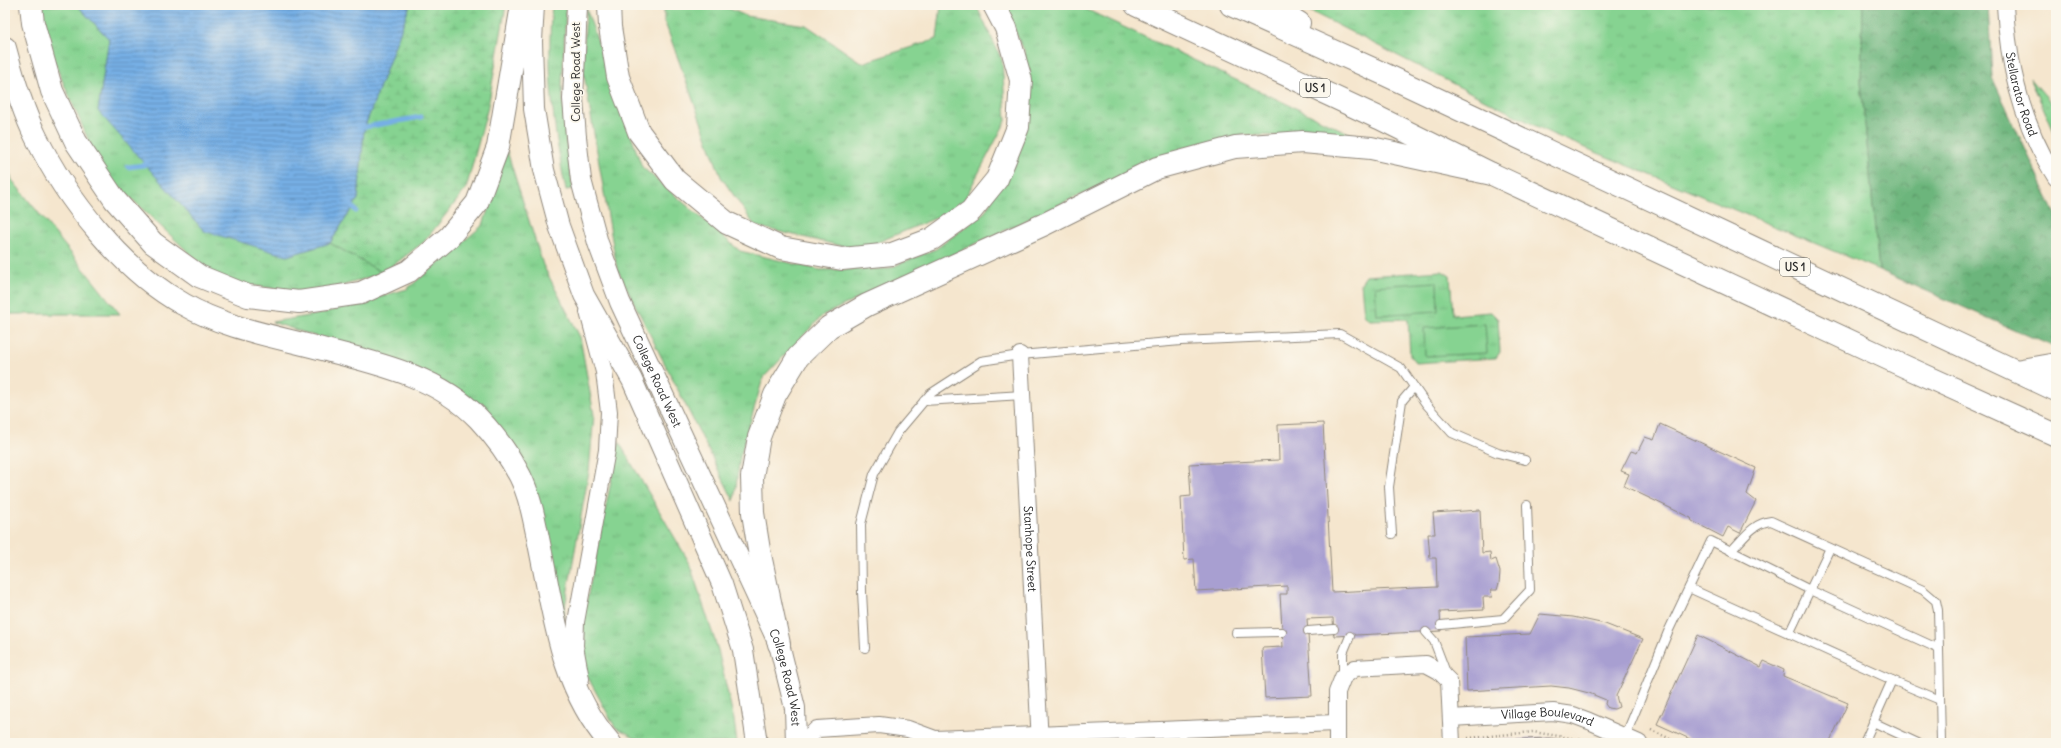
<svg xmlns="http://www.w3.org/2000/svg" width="2061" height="748" viewBox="0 0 2061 748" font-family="Delius,sans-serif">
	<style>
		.grass { fill: url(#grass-tufts); stroke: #587f5e }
		.forest { fill: url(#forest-crowns); stroke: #4c7053 }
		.wetland { fill: url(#wetland-marsh); stroke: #587f5e }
		.garden { fill: #86d391; stroke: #587f5e }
		.water { fill: url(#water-rules); stroke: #506d88 }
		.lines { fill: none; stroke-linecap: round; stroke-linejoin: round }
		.stream { stroke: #76afe5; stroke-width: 5 }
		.building { fill: #a89fd1 }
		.service-casing { stroke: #90887c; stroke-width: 10 }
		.minor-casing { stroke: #90887c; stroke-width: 18 }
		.tertiary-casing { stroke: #90887c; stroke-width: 22 }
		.trunk-casing { stroke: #90887c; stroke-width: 24 }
		.path { stroke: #90887c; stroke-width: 2.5; stroke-dasharray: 1 3; stroke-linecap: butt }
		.service { stroke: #fff; stroke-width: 8 }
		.minor { stroke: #fff; stroke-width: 16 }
		.tertiary { stroke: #fff; stroke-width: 20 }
		.trunk { stroke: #fff; stroke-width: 22 }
		.labels { text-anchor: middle; stroke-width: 3.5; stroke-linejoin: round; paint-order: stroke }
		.shield { fill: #fbf7ec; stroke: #696865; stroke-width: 1 }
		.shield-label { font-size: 11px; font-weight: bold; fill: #2b2b2b }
		.street-label { font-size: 12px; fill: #2b2b2b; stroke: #fbf7ec }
	</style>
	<defs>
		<pattern id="grass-tufts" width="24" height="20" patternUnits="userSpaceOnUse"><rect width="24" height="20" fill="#86d391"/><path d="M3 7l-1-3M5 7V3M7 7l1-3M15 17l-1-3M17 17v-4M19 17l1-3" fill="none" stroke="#74b57d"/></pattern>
		<pattern id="forest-crowns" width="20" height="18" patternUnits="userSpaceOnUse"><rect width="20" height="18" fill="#6cb57b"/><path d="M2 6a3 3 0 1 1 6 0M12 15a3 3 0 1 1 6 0" fill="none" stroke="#599365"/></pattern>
		<pattern id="wetland-marsh" width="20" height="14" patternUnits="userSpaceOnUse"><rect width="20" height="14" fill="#86d391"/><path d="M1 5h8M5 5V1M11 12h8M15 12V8" fill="none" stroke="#74b57d"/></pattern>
		<pattern id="water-rules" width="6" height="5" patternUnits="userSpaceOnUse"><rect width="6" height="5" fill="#76afe5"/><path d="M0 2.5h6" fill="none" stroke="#618fba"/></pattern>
	</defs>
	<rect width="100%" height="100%" fill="#fbf7ec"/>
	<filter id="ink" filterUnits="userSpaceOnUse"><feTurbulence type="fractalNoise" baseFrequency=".025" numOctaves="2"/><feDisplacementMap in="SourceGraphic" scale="8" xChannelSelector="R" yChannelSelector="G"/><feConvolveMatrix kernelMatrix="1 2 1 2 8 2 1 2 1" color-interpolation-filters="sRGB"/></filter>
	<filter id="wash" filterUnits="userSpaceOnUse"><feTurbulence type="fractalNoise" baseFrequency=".012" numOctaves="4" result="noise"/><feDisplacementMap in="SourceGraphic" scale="16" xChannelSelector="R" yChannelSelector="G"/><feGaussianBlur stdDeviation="0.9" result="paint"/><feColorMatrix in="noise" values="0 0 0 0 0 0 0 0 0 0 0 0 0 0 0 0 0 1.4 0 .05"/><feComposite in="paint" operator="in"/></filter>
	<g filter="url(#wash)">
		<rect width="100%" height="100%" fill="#f5e6ce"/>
		<g class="grass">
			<path d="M38 5H77L109 39 98 111 287 256 330 243 383 273 313 295 218 280 102 171 38 25Z"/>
			<path d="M552 5H566L562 86 566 142 573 189 566 190C553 129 546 68 552 5Z"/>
			<path d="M664 5H721L746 16 806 25 862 63 937 39 941 5H976L1002 60 1006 121 960 208 859 250 755 226 721 177 664 20Z"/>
			<path d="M1002 5H1077L1357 137 1244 135 1151 162 823 315 763 378 740 457 734 501 617 269 583 69 586 8 642 167 740 251 820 270 887 269 936 249 985 212 1018 151 1025 52Z"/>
			<path d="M1298 5H1863L1861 82 1879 270 1552 134Z"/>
			<path d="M2030 78 2056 108V136Z"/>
			<path d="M507 151 543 265 580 337 594 415 589 471 563 618 534 489 485 406 384 359 272 322 320 314 407 289 483 225Z"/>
			<path d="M5 161 12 180 120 314H5Z"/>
			<path d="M1442 271 1450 276 1453 315 1491 312 1498 319 1500 352 1496 358 1416 363 1410 356 1408 319 1370 320 1364 315 1361 283 1366 276Z"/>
			<path d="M619 442 689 562 718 650 734 720 737 743H646L615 727 586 674 583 619Z"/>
		</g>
		<path class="forest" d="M1863 5H1988L1992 77 2056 215V343L2054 347 1879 270 1861 82Z"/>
		<path class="wetland" d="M410 5H506L488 107 466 189 424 242 383 273 330 243 358 199 364 129Z"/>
		<g class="garden">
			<path d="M1437 282 1438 311 1377 315 1375 286Z"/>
			<path d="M1485 324 1487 353 1425 356 1424 328Z"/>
		</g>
		<path class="water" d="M77 5H410L364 129 358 199 330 243 287 256 204 231 98 111 109 39Z"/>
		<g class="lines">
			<g class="stream">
				<path d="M359 128 421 117"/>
				<path d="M128 167 144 165 147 161"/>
				<path d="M349 202 356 211"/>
			</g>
		</g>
		<g id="blocks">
			<g class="building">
				<path d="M1323 423 1332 592 1437 587 1436 558H1430L1428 534H1435L1433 513 1480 510 1482 553 1490 552 1491 561 1496 559 1500 572 1499 583 1497 590H1491L1492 597H1483L1484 610 1440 612 1441 631 1334 636 1333 618 1307 619 1312 696 1265 698 1262 648 1283 647 1280 594H1287V586L1196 591 1194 559 1184 560 1181 497 1191 496 1189 464 1279 460 1278 425Z"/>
				<path d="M1660 424 1756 468 1747 494 1756 501 1740 533 1728 527 1723 537 1692 521 1691 518 1624 486 1629 474 1621 471 1631 451 1637 453 1645 437 1654 440Z"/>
				<path d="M1540 614 1573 617 1605 624 1643 639 1616 696 1619 707 1614 709 1608 708 1605 704 1606 700 1589 693 1569 688 1551 686 1467 691 1465 637 1530 634Z"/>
				<path d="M1698 635 1761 667 1764 661 1784 670 1783 676 1848 703 1829 743H1699L1657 724Z"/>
				<path d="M1550 738 1572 741V743H1469V741Z"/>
			</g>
		</g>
	</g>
	<g filter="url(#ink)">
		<use href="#blocks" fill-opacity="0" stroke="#90887c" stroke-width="1"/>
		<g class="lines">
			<g class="service-casing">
				<g id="service">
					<path d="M924 401 1023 395"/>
					<path d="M1392 534 1389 487 1402 401 1414 387"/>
					<path d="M1731 551C1744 538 1753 523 1771 521L1923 590 1936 601 1938 610 1939 649"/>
					<path d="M1689 588 1892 680 1864 743"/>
					<path d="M1441 625 1503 619 1530 590 1527 505"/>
					<path d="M1308 631 1334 629"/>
					<path d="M1426 632 1434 641 1447 675"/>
					<path d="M1236 633 1282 632"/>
					<path d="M1789 634 1830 548"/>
					<path d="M865 648 862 592 861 524 874 474 898 432 930 394 981 361 1020 355 1181 341 1340 334 1401 368 1426 404 1452 433 1498 453 1525 460"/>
					<path d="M1343 677V653L1350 636"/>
					<path d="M1892 680 1940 700"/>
					<path d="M1873 722 1918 743"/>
					<path d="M1625 737 1668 632 1711 541 1810 590 1939 649 1941 743"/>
				</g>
			</g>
			<g class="minor-casing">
				<g id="minor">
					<path id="s1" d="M2005 5C2008 67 2022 125 2056 178"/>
					<path id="s2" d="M1020 355 1040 743"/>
					<path d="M581 679 575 646 576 622 607 450 609 412 604 372 588 312"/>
					<path id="s3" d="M1451 718 1553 712 1573 715 1589 721 1639 743"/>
					<path d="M803 743 817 729 879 725 908 729 935 739"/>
					<path d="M927 743 935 739 1336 723"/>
					<path d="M1337 743V692L1343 677 1355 668 1426 664 1439 671 1449 681 1452 743"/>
				</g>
			</g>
			<g class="tertiary-casing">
				<g id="tertiary">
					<path d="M534 5 532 41 534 109 544 170 559 226 584 295 632 380 722 584 743 650 757 743"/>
					<path id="s4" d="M577 5 573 99 576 137 581 180 598 243 620 302 779 644 795 708 796 743"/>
				</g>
			</g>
			<g class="trunk-casing">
				<g id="trunk">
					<path d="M31 5 33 23 52 91 76 142 115 200 153 243 199 276 248 296 299 302 361 293 409 271 449 237 477 203 498 147 522 5"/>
					<path d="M609 5 610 27 618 77 639 132 675 180 727 223 781 248 842 259 892 254 932 239 971 211 997 179 1018 127 1021 80 1006 28 994 5"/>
					<path d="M1136 5 1379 118 1492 174 1895 362 2056 435"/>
					<path d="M1231 5 1384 74 2056 390"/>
					<path d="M1270 5 1299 23"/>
					<path d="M5 48C13 78 22 109 36 137 66 199 123 271 183 304 226 329 279 337 326 350 380 364 439 377 479 419 495 436 509 455 520 476 531 498 535 524 540 548 554 616 562 688 610 743"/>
					<path d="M2016 371 2056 364"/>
					<path d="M779 644 759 550 753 513 752 477 759 437 775 395 798 357 829 327 867 305 1045 224 1157 168 1235 147 1303 142 1371 148 1492 174"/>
				</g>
			</g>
			<g class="path">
				<path d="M1651 730 1679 743"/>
				<path d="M1468 738 1533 732 1590 741"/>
				<path d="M1413 743 1436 742"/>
			</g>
			<use href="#service" class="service"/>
			<use href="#minor" class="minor"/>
			<use href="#tertiary" class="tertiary"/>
			<use href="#trunk" class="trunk"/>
		</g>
	</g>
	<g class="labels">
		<g class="shield">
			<rect x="1300" y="79" width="30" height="18" rx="3"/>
			<rect x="1780" y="258" width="30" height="18" rx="3"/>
		</g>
		<g class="shield-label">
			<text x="1315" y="92">US 1</text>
			<text x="1795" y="271">US 1</text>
		</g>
		<g class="street-label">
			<text transform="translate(576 72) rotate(-90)" y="4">College Road West</text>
			<text dy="4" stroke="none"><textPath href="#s1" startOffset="91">Stellarator Road</textPath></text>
			<text dy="4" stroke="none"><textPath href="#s4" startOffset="391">College Road West</textPath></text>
			<text dy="4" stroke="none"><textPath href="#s2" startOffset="194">Stanhope Street</textPath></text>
			<text dy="4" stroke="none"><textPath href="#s4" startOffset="715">College Road West</textPath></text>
			<text dy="4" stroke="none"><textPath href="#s3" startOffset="97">Village Boulevard</textPath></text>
		</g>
	</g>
	<rect width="2061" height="748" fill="none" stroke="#fbf7ec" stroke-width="20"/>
</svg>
